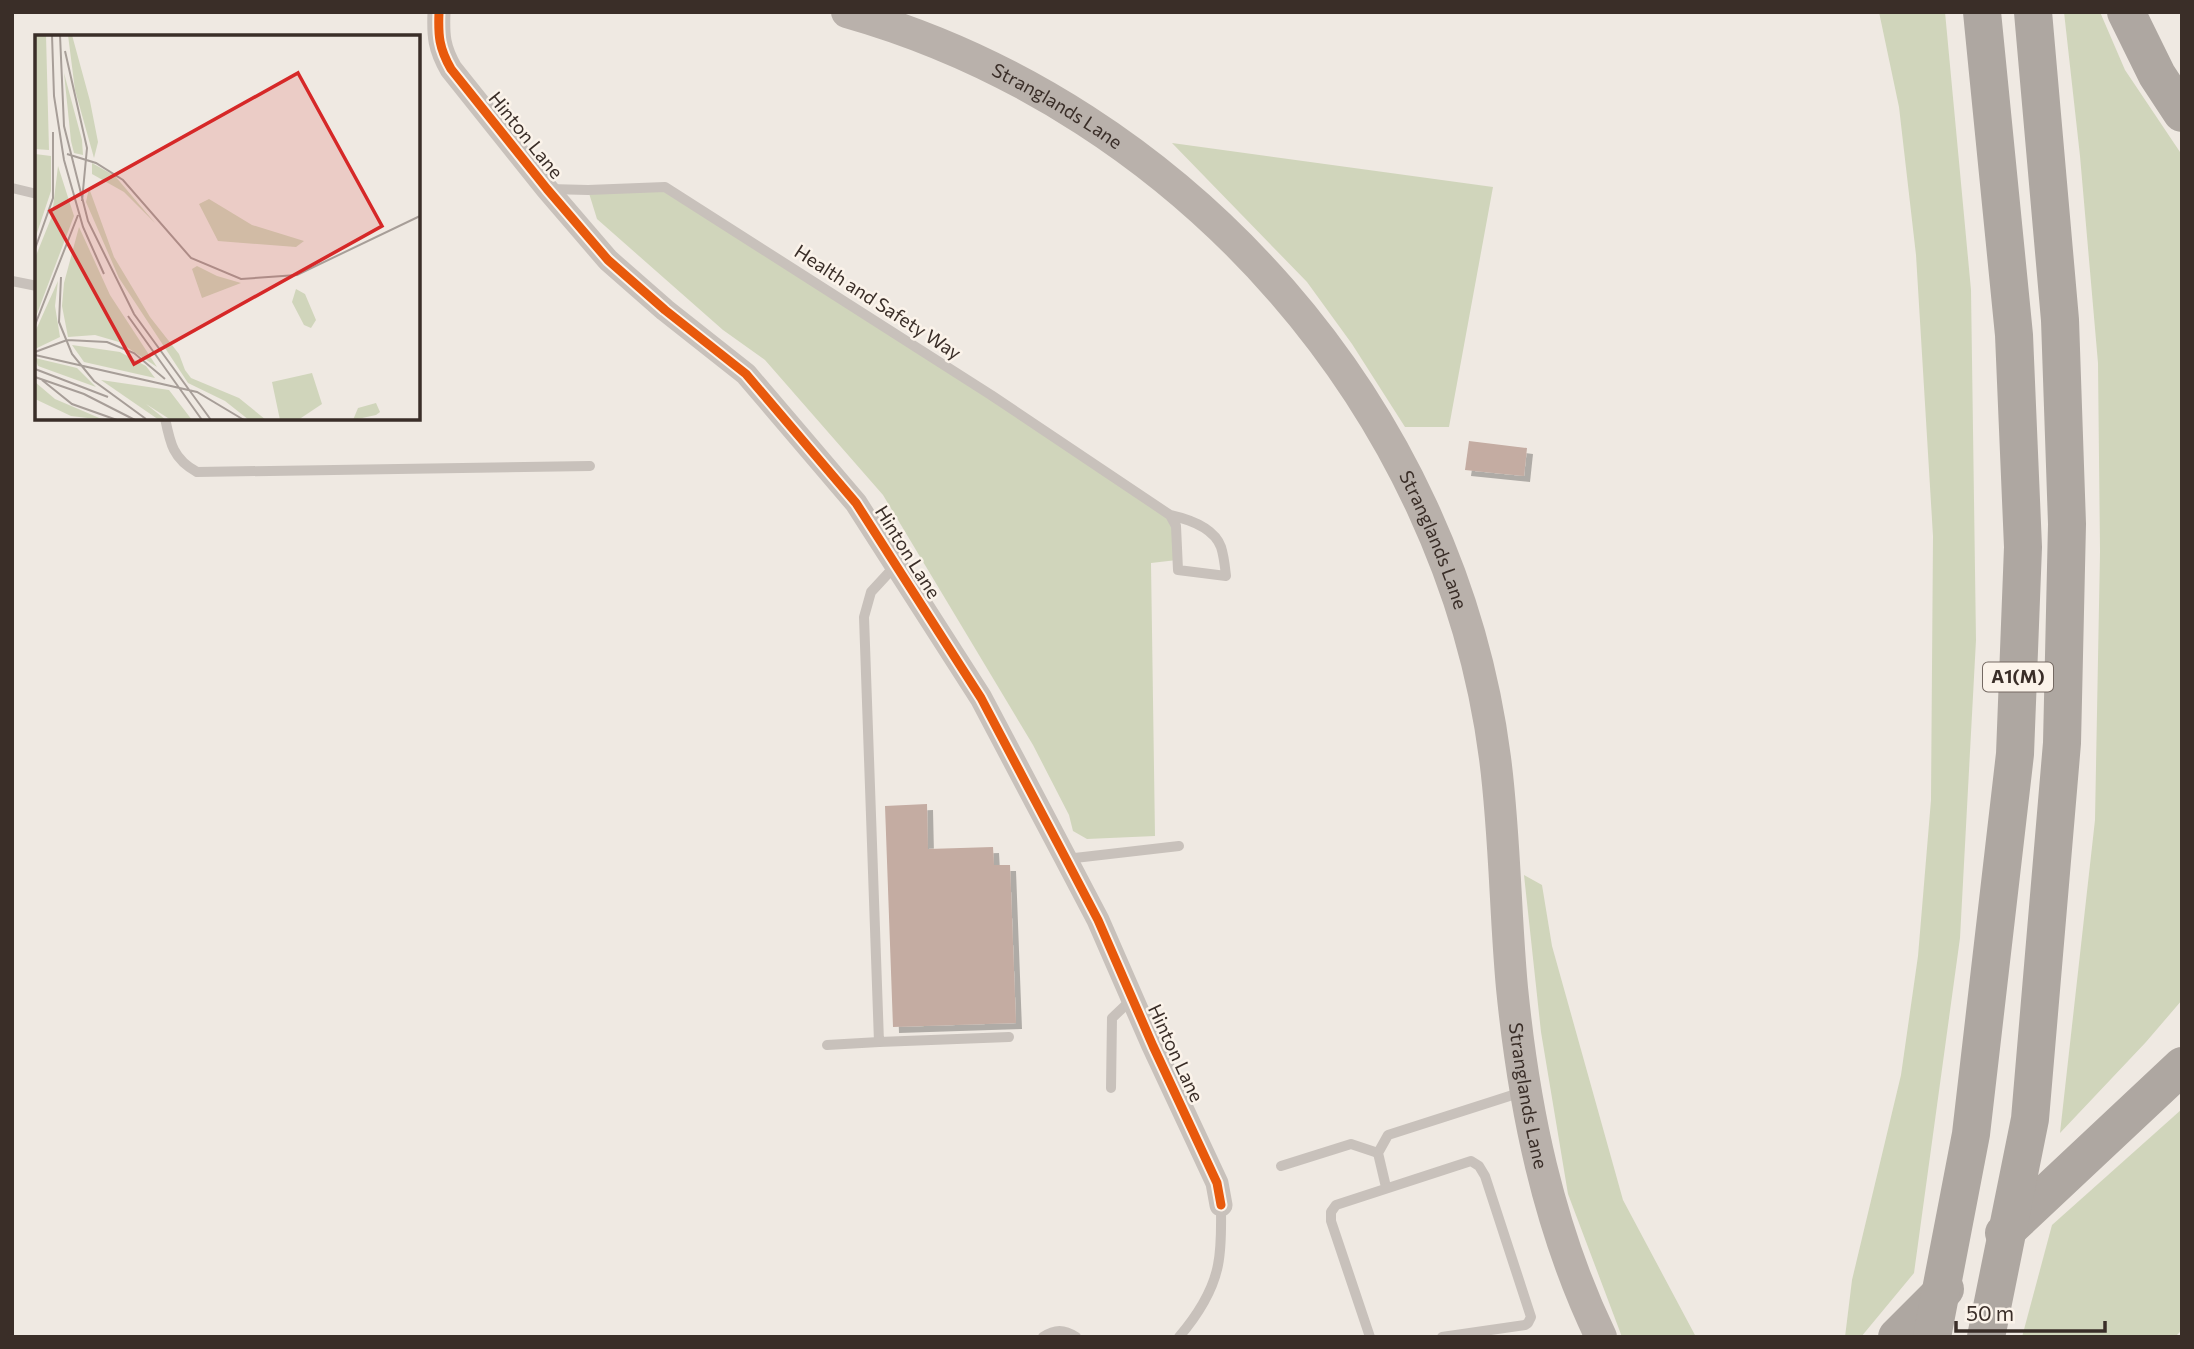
<svg xmlns="http://www.w3.org/2000/svg" width="2194" height="1349" viewBox="0 0 2194 1349" font-family="Commissioner,sans-serif">
	<style>
		.green { fill: #d0d5bb }
		.building { fill: #c4aca2; filter: url(#shadow) }
		.lines { fill: none; stroke-linecap: round; stroke-linejoin: round }
		.lane { stroke: #c8c1bb; stroke-width: 10 }
		.street { stroke: #c8c1bb; stroke-width: 23 }
		.secondary { stroke: #b9b1ab; stroke-width: 32 }
		.highway { stroke: #aea7a1; stroke-width: 38 }
		.cycleway-casing { stroke: #fbf3ea; stroke-width: 13 }
		.cycleway { stroke: #e8590c; stroke-width: 9 }
		.labels { text-anchor: middle; stroke-width: 5; stroke-linejoin: round; paint-order: stroke }
		.shield { fill: #fbf3ea; stroke: #746962; stroke-width: 2 }
		.shield-label { font-size: 18px; font-weight: bold; fill: #3a2e28 }
		.street-label { font-size: 19px; fill: #3a2e28; stroke: #fbf3ea }
		.inset-road { fill: none; stroke: #a79e98; stroke-width: 2 }
		.view { fill: #d62828; fill-opacity: 0.15; stroke: #d62828; stroke-width: 3.5 }
		.inset-edge { fill: none; stroke: #3a2e28; stroke-width: 3.5 }
	</style>
	<defs>
		<filter id="shadow"><feDropShadow dx="6" dy="6" stdDeviation="0" flood-color="#0004"/></filter>
	</defs>
	<rect width="100%" height="100%" fill="#efe9e2"/>
	<g class="green">
		<path d="M1879 12H1945L1971 290 1976 640 1960 938 1914 1273 1861 1337H1845L1852 1280 1901 1075 1918 956 1931 800 1933 536 1916 255 1899 107Z"/>
		<path d="M2064 12H2100L2125 70 2182 155V1000L2146 1042 2060 1133 2095 820 2100 552 2098 363 2080 156Z"/>
		<path d="M1172 143 1493 187 1449 427H1405L1352 344 1307 282Z"/>
		<path d="M665 187 1170 515 1177 560 1151 563 1155 836 1087 839 1073 831 1069 815 1033 745 883 495 765 360 723 330 597 219 588 190Z"/>
		<path d="M1524 875 1542 885 1552 946 1623 1200 1696 1337H1622L1568 1194 1541 1032Z"/>
		<path d="M2182 1109V1330L2175 1337H2022L2052 1225Z"/>
	</g>
	<g class="building">
		<path d="M1469 441 1527 448 1524 476 1465 470Z"/>
		<path d="M927 804 928 849 993 847 994 865H1010L1016 1023 893 1027 885 806Z"/>
	</g>
	<g class="lines">
		<g class="lane">
			<path d="M12 188 37 194"/>
			<path d="M549 189 588 190 665 187 991 395 1170 515C1188 519 1214 528 1221 547 1224 556 1225 567 1226 576L1178 570 1176 526 1170 515"/>
			<path d="M12 281 37 286"/>
			<path d="M165 418C170 443 173 459 197 472L590 466"/>
			<path d="M895 566 871 592 864 617 879 1042 1009 1037"/>
			<path d="M1066 859 1179 846"/>
			<path d="M827 1045 879 1042"/>
			<path d="M1111 1088 1112 1018 1132 999"/>
			<path d="M1281 1166 1351 1144 1378 1153"/>
			<path d="M1386 1187 1378 1153 1388 1135 1522 1092"/>
			<path d="M1043 1337C1055 1329 1064 1329 1076 1337"/>
			<path d="M1179 1337C1196 1317 1213 1291 1218 1265 1222 1245 1221 1225 1221 1205"/>
			<path d="M1370 1337 1331 1221V1212L1336 1205 1471 1161 1479 1166 1485 1176 1531 1317 1528 1323 1525 1325 1442 1337"/>
		</g>
		<path class="street" d="M439 12C438 36 439 48 451 69L547 189 608 260 665 310 746 374 856 503 981 698 1066 859 1098 920 1153 1046 1217 1183 1221 1205"/>
		<path class="secondary" id="s1" d="M847 12C1185 108 1450 409 1495 758 1505 834 1505 912 1512 988 1524 1108 1548 1227 1601 1337"/>
		<g class="highway">
			<path d="M2126 12 2157 75 2182 113"/>
			<path d="M2004 1233 2182 1066"/>
			<path d="M1897 1337 1945 1289"/>
			<path d="M1932 1337 1971 1134 2015 754 2023 547 2014 335 1982 12"/>
			<path d="M1986 1337 2030 1119 2062 743 2067 524 2060 320 2033 12"/>
		</g>
		<g class="cycleway-casing">
			<path id="cycleway" d="M439 12C438 36 439 48 451 69L547 189 608 260 665 310 746 374 856 503 981 698 1066 859 1098 920 1153 1046 1217 1183 1221 1205"/>
		</g>
		<use href="#cycleway" class="cycleway"/>
	</g>
	<g class="labels">
		<rect class="shield" x="1983" y="662.5" width="70" height="29" rx="5"/>
		<g class="shield-label">
			<text x="2018" y="683">A1(M)</text>
		</g>
		<g class="street-label">
			<text dy="7" stroke="none"><textPath href="#s1" startOffset="231">Stranglands Lane</textPath></text>
			<text transform="translate(526 135) rotate(51)" y="7">Hinton Lane</text>
			<text transform="translate(878 302) rotate(33)" y="7">Health and Safety Way</text>
			<text dy="7" stroke="none"><textPath href="#s1" startOffset="817">Stranglands Lane</textPath></text>
			<text transform="translate(908 552) rotate(58)" y="7">Hinton Lane</text>
			<text transform="translate(1176 1053) rotate(65)" y="7">Hinton Lane</text>
			<text dy="7" stroke="none"><textPath href="#s1" startOffset="1384">Stranglands Lane</textPath></text>
		</g>
	</g>
	<g transform="translate(35 35)">
		<rect width="385" height="385" fill="#efe9e2"/>
		<path d="M1 0H11L14 115 0 114ZM33 0H37L55 66 63 107 59 123 40 55ZM29 38 47 105 48 120 39 118 36 106ZM0 119 16 121V156L0 204ZM57 128 80 141 120 188 89 157 57 139ZM23 131 39 181 0 284V223L17 181ZM54 153 79 222 115 282 144 319 150 335 156 343 204 363 231 385H214L190 366 153 348 84 243 51 167ZM174 164 217 190 269 206 261 212 183 206 164 169ZM44 192 75 260 122 332 84 307 60 300 33 302 27 271 29 248ZM162 231 182 241 206 248 167 263 157 234ZM23 246 20 271 25 302 0 314V297ZM261 254 270 259 281 285 276 293 269 290 257 267ZM37 310 85 317 111 331 120 343 49 327ZM0 323 42 333 61 352 3 331ZM277 338 287 369 263 385H245L237 347ZM66 345 134 355 157 385H136L111 369 131 385H124ZM0 347 20 364 69 385 36 381 0 364ZM341 368 345 377 341 380 318 385 323 373Z" fill="#d0d5bb"/>
		<path class="inset-road" d="M17 0 19 61 29 125 48 192 69 239M25 0 29 91 53 186 99 279 176 385M30 16 52 113 47 166M32 119 61 128 88 145 156 223 206 244 262 240 385 181M0 214 18 163V97M26 242 24 287 37 319 59 346 111 384M93 281 167 385M0 290 43 180M0 317 32 305 72 307 99 318 130 344M0 320 162 357 209 385M0 334 73 362M0 342 49 359 100 385M7 345 37 369 82 385"/>
		<path class="view" d="M263 38 347 191 99 329 15 176Z"/>
		<rect width="385" height="385" class="inset-edge"/>
	</g>
	<rect width="2194" height="1349" fill="none" stroke="#3a2e28" stroke-width="28"/>
	<path d="M1956 1321v10h149v-10" fill="none" stroke="#3a2e28" stroke-width="3.5"/>
	<text x="1966" y="1321" font-size="21" fill="#3a2e28" stroke="#fbf3ea" stroke-width="5" paint-order="stroke">50 m</text>
</svg>
